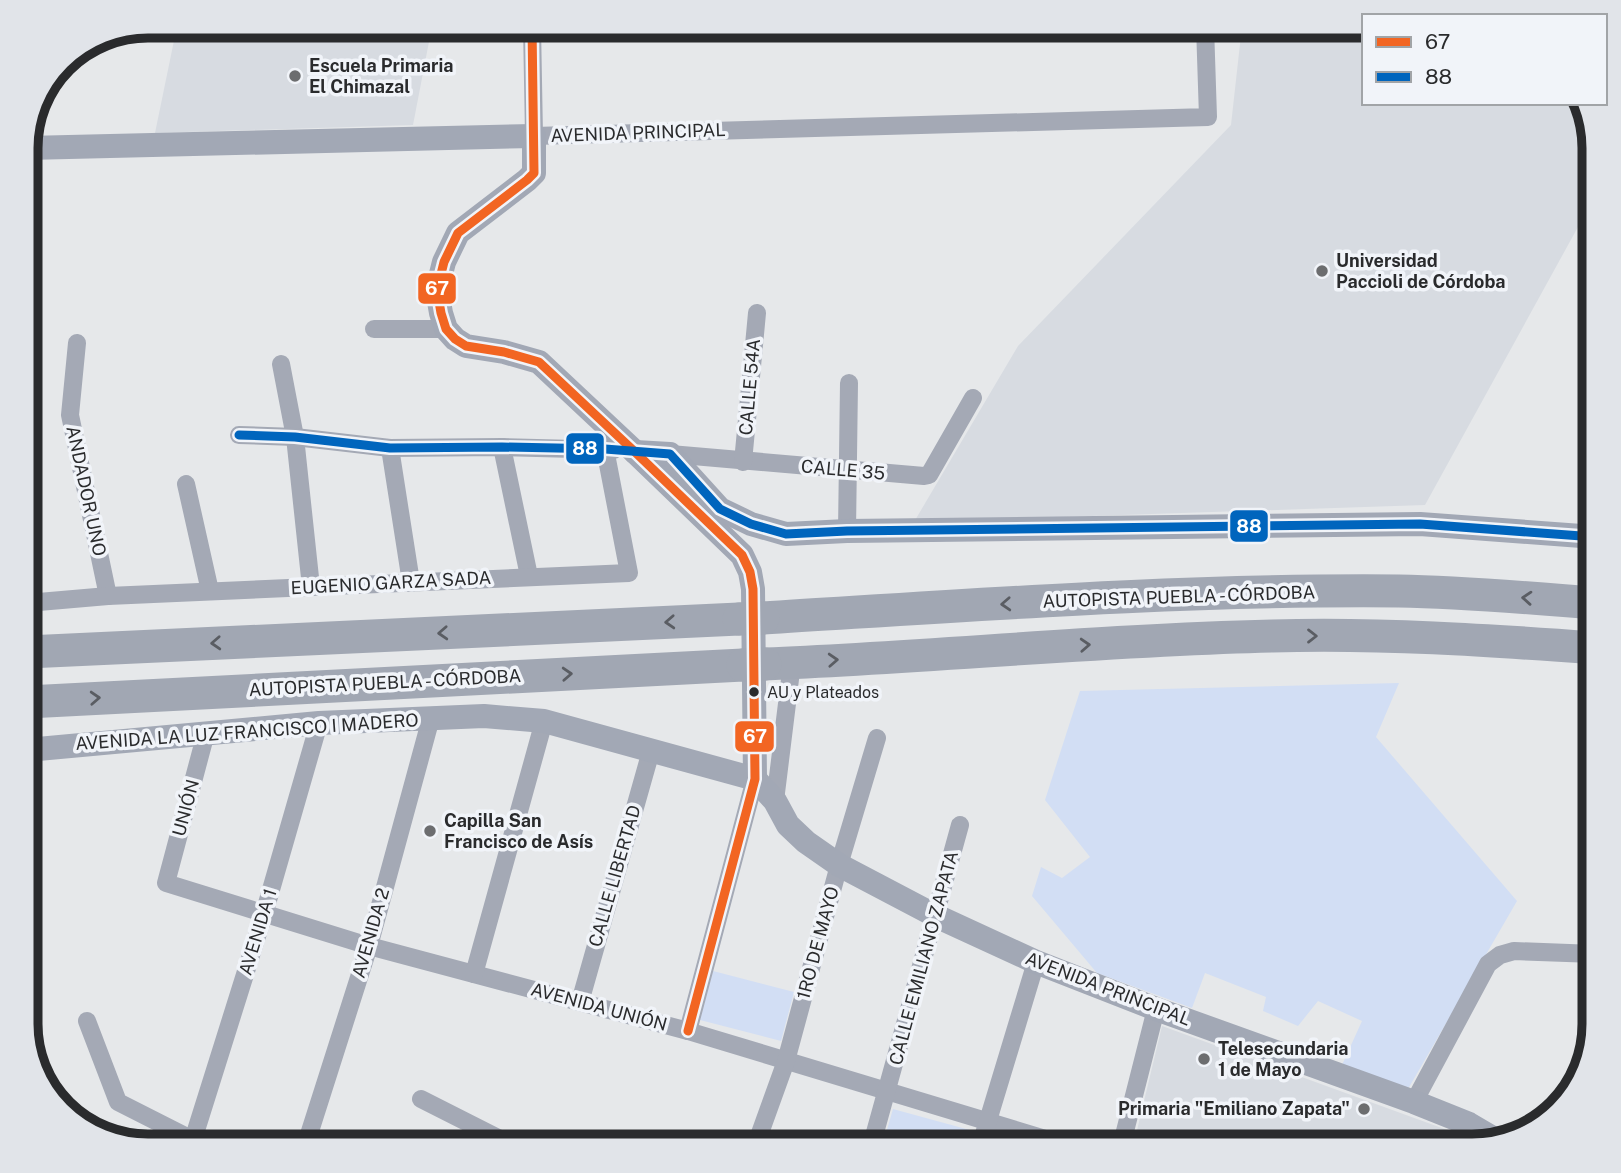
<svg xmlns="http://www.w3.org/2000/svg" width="1621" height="1173" viewBox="0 0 1621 1173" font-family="'Public Sans',sans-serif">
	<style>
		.built { fill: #d7dbe1 }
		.green { fill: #d2def4 }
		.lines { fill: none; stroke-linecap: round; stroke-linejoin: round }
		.street { stroke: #a4a9b5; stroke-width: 18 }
		.secondary { stroke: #a2a8b5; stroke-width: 24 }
		.highway { stroke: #a1a7b3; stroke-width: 33 }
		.highway-bridge { stroke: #a1a7b3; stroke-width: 33 }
		.bus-1-casing { stroke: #f1f4f9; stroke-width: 14 }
		.bus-2-casing { stroke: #f1f4f9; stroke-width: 14 }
		.bus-1 { stroke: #f26522; stroke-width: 9 }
		.bus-2 { stroke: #0065bd; stroke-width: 9 }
		.oneway { stroke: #5a5d63 }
		.poi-dot { fill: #6c6d6f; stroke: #f1f4f9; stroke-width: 2.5 }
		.bus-dot { fill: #2a2b2d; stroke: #f1f4f9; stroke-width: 2.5 }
		.labels { text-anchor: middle; stroke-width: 7; stroke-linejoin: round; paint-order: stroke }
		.bus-label { font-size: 16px; fill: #2a2b2d; stroke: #f1f4f9; text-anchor: start }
		.poi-label { font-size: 18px; font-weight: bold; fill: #2a2b2d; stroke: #f1f4f9; text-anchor: start }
		.street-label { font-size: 18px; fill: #2a2b2d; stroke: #f1f4f9 }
		.rim { fill: none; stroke: #2a2b2d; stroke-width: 9 }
		.line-badge { stroke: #f1f4f9; stroke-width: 2.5 }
		.badge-label { font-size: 19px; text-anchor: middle; font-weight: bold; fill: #fff }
	</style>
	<rect width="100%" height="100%" fill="#e6e8ea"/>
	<g class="built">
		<path d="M177 26H432L413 125 155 133Z"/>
		<path d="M1242 26H1364V103H1584L1595 148V196L1425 505 914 522 1018 346 1231 125Z"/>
		<path d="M1162 1026 1439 1127 1469 1138 1480 1145 1473 1147H1133Z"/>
	</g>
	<g class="green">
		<path d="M1399 683 1376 737 1517 901 1408 1089 1342 1065 1362 1021 1318 1001 1298 1026 1263 1011 1266 997 1205 973 1192 1008 1097 973 1032 896 1041 867 1062 878 1090 857 1045 800 1080 691Z"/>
		<path d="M713 971 794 992 781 1041 700 1020Z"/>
		<path d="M893 1109 977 1132 973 1147H882Z"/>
	</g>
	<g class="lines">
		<g class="street">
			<path d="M532 26 534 136 1208 117 1205 26"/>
			<path d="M374 329H446"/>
			<path d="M77 343 70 415 108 596"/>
			<path d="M281 364 295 437 311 587"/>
			<path d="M239 435 295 437 390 448 502 447 614 450"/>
			<path d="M502 447 529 576"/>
			<path d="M390 448 411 582"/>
			<path d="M670 454 924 476 929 475 973 398"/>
			<path d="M743 462 757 313"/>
			<path d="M186 484 210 591"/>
			<path d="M847 531 849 383"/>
			<path d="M27 603 108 596 629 573 605 449"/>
			<path d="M206 733 166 883 369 946 688 1031 1072 1147"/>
			<path d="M775 801 792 663"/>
			<path d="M474 974 544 721"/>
			<path d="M580 1002 651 751"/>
			<path d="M87 1021 118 1102 193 1140 264 914 319 723"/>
			<path d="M688 1031 755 779"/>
			<path d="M421 1099 516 1147"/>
			<path d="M1414 1102 1488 964 1500 955 1514 951 1595 954"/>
			<path d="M305 1147 369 946 431 718"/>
			<path d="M755 1147 786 1061 839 865 877 738"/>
			<path d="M871 1147 960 825"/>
			<path d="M980 1147 1036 962"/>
			<path d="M1121 1147 1156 1009"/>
		</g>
		<g class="secondary">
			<path d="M27 148 534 136V173L527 180 458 233 444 262 437 290 441 313 446 329 455 339 466 346 504 352 539 362 635 452 742 555 750 572 753 589 755 779"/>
			<path d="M635 452 670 454 720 509 751 524 786 534 847 531 1420 524 1595 537"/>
			<path d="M27 750 319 723 484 716 544 721 755 779"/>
			<path d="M755 779 775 801 788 825 806 842 839 865 936 916 1036 962 1156 1009 1414 1102 1469 1124 1498 1141"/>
		</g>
		<g class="highway">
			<path d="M763 618C975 605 1187 589 1399 591 1464 592 1530 598 1595 603"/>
			<path d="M27 652 739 619"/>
			<path d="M765 664C934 657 1103 640 1272 636 1380 633 1487 640 1595 648"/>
			<path d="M27 702 743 665"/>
		</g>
		<g class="highway-bridge">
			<path d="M739 619 763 618"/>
			<path d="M743 665 765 664"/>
		</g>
		<g class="bus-1-casing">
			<path id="bus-1" d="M532 26 534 173 527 180 458 233 444 262 437 290 441 313 446 329 455 339 466 346 504 352 539 362 635 452 742 555 750 572 753 589 755 779 688 1031"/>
		</g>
		<g class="bus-2-casing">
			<path id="bus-2" d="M239 435 295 437 390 448 502 447 605 449 670 454 720 509 751 524 786 534 847 531 1420 524 1595 537"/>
		</g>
		<use href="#bus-1" class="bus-1"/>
		<use href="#bus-2" class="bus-2"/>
	</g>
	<defs><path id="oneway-chevron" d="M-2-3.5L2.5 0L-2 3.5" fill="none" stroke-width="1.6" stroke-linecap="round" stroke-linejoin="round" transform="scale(1.75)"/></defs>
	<g class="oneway">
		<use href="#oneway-chevron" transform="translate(1527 598) rotate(-176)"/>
		<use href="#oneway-chevron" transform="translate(1006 604) rotate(177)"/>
		<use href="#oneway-chevron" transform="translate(670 622) rotate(177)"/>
		<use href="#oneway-chevron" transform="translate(443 633) rotate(177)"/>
		<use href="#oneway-chevron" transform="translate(1312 636)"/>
		<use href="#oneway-chevron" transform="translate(216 643) rotate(177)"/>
		<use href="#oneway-chevron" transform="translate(1085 645) rotate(-3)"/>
		<use href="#oneway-chevron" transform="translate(833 660) rotate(-3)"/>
		<use href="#oneway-chevron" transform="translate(567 674) rotate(-3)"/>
		<use href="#oneway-chevron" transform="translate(95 698) rotate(-3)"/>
	</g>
	<g class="poi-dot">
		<circle cx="295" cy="76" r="7"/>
		<circle cx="1322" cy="271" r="7"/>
		<circle cx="430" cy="831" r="7"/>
		<circle cx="1204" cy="1059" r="7"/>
		<circle cx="1364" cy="1109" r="7"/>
	</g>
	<circle class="bus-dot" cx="754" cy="692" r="6"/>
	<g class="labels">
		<g class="bus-label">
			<text x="767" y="698">AU y Plateados</text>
		</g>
		<g class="poi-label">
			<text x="309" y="72">Escuela Primaria<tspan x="309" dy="21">El Chimazal</tspan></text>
			<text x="1336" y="267">Universidad<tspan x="1336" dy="21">Paccioli de Córdoba</tspan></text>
			<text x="444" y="827">Capilla San<tspan x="444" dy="21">Francisco de Asís</tspan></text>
			<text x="1218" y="1055">Telesecundaria<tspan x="1218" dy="21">1 de Mayo</tspan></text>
			<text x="1350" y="1115" text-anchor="end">Primaria "Emiliano Zapata"</text>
		</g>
		<g class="street-label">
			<text transform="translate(638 133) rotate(-2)" y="6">AVENIDA PRINCIPAL</text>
			<text transform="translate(750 387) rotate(-85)" y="6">CALLE 54A</text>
			<text transform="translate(843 470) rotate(5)" y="6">CALLE 35</text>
			<text transform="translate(86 491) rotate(78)" y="6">ANDADOR UNO</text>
			<text transform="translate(391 583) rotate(-3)" y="6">EUGENIO GARZA SADA</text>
			<text transform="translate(1179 597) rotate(-2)" y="6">AUTOPISTA PUEBLA - CÓRDOBA</text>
			<text transform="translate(385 683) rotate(-3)" y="6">AUTOPISTA PUEBLA - CÓRDOBA</text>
			<text transform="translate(247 732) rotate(-4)" y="6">AVENIDA LA LUZ FRANCISCO I MADERO</text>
			<text transform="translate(186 808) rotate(-75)" y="6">UNIÓN</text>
			<text transform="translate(615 876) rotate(-74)" y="6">CALLE LIBERTAD</text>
			<text transform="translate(258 932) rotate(-73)" y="6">AVENIDA 1</text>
			<text transform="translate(371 933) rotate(-74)" y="6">AVENIDA 2</text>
			<text transform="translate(818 943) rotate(-75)" y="6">1RO DE MAYO</text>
			<text transform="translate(924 958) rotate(-75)" y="6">CALLE EMILIANO ZAPATA</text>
			<text transform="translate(1108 989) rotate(21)" y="6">AVENIDA PRINCIPAL</text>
			<text transform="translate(599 1007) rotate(15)" y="6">AVENIDA UNIÓN</text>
		</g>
	</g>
	<path d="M0 0H1621V1173H0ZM148 38H1472A110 110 0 0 1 1582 148V1024A110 110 0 0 1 1472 1134H148A110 110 0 0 1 38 1024V148A110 110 0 0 1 148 38Z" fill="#e1e4e9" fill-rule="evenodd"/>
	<path class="rim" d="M148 38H1472A110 110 0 0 1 1582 148V1024A110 110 0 0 1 1472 1134H148A110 110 0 0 1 38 1024V148A110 110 0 0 1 148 38Z"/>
	<g class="line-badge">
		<rect x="417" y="272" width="40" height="33" rx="7" fill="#f26522"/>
		<rect x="565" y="432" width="40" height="33" rx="7" fill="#0065bd"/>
		<rect x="1229" y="509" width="40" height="34" rx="7" fill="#0065bd"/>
		<rect x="734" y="720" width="41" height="33" rx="7" fill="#f26522"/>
	</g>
	<g class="badge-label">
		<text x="437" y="295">67</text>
		<text x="585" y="455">88</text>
		<text x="1249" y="533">88</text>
		<text x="755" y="743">67</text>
	</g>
	<rect x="1362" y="14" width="245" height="91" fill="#f1f4f9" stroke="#a1a4a7" stroke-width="2"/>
	<rect x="1376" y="37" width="35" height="10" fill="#f26522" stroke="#a1a4a7" stroke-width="2"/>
	<text x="1425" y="49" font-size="21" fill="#2a2b2d">67</text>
	<rect x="1376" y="72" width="35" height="10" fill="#0065bd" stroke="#a1a4a7" stroke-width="2"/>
	<text x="1425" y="84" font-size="21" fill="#2a2b2d">88</text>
</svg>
